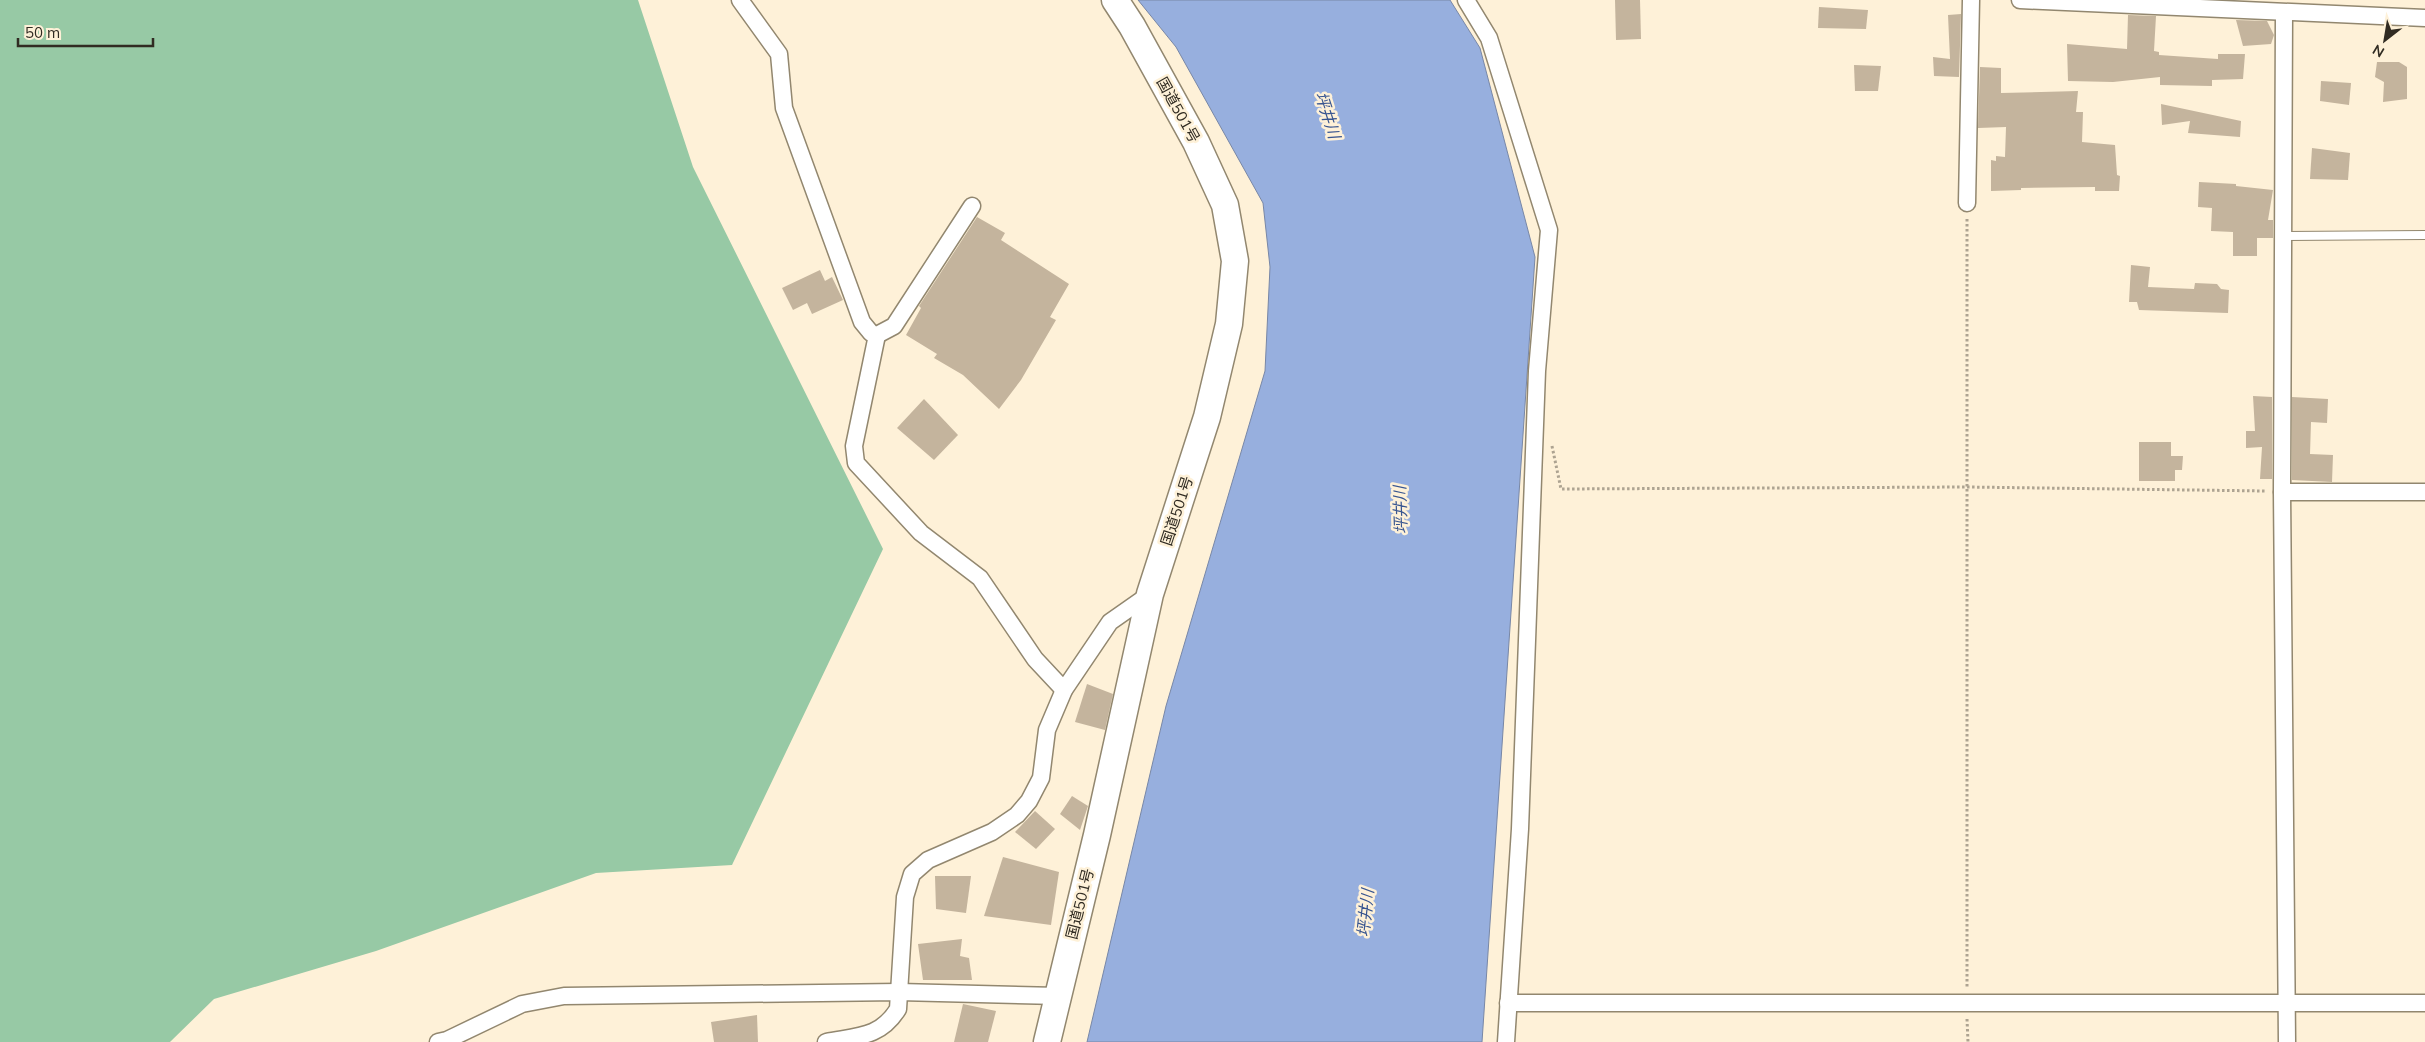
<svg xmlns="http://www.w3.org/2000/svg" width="2425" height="1042" viewBox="0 0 2425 1042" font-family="Mulish,'Noto Sans JP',sans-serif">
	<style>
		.forest { fill: #97c9a5 }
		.water { fill: #97afde; stroke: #7887a6 }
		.building { fill: #c4b49d }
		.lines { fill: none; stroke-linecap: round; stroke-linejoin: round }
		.service-casing { stroke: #92876f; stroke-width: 10 }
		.minor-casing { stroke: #92876f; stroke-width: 19 }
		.trunk-casing { stroke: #92876f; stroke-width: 29 }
		.path { stroke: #ada391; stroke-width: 3; stroke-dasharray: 2.5 2.5; stroke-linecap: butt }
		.service { stroke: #fff; stroke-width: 8 }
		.minor { stroke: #fff; stroke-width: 16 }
		.trunk { stroke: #fff; stroke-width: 26 }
		.labels { text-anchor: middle; stroke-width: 5; stroke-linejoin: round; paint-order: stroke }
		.street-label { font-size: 15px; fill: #302b22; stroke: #fef1d8 }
		.water-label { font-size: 16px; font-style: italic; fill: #385590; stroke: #fef1d8 }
	</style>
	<rect width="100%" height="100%" fill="#fef1d8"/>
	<path class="forest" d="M0 0H638L693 167 883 549 732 865 596 873 376 951 214 999 170 1042H0Z"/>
	<path class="water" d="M1138 0H1450L1480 48 1535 257 1482 1042H1087L1166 706 1265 371 1270 267 1263 203 1176 47Z"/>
	<g class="building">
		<path d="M1615 0H1640L1641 39 1616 40Z"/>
		<path d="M1819 7 1868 10 1866 29 1818 28Z"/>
		<path d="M1961 14 1959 77 1934 76 1933 57 1950 59 1948 15Z"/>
		<path d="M2128 15 2156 16 2154 51 2159 52V55L2218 59V54H2245L2243 79 2212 80V86L2160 85V77L2113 82 2068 81 2067 44 2127 49Z"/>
		<path d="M2236 20 2267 21 2274 35 2271 44 2243 46Z"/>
		<path d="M2377 62H2399L2407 67V99L2383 102 2384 82 2375 77Z"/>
		<path d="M1854 65 1881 66 1878 91H1855Z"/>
		<path d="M1980 67 2001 68V93L2078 91 2076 112H2083L2082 142 2115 145 2117 175 2120 176 2119 191H2095V187L2021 188V190L1991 191V160L1996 161V156L2005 157 2006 127 1978 128Z"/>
		<path d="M2321 81 2351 83 2349 105 2320 101Z"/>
		<path d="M2161 104 2241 121 2240 137 2188 133 2190 121 2162 125Z"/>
		<path d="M2312 148 2350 153 2348 180 2310 179Z"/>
		<path d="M2199 182 2236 184V186L2273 190 2268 220H2273V238H2257V256H2233V232L2211 231 2212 208 2198 207Z"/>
		<path d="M977 217 1005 233 1001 240 1069 284 1050 317 1056 320 1021 380 999 409 963 375 934 358 937 354 906 335 921 308 919 306Z"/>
		<path d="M2131 265 2150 267 2148 287 2194 289 2195 283 2217 284 2221 289 2229 290 2228 313 2139 310 2137 302H2129Z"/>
		<path d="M820 270 825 281 832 277 843 300 812 314 807 303 793 310 782 288Z"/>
		<path d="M2253 396 2272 397V479H2260L2262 447 2246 448V431H2255Z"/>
		<path d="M2292 397 2328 399 2327 423 2311 422 2310 454 2333 455 2332 482 2292 480Z"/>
		<path d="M924 399 958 435 934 460 897 428Z"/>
		<path d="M2139 442H2171V456H2183L2182 470H2175V481H2139Z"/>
		<path d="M1087 684 1113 694 1105 730 1075 722Z"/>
		<path d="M1072 796 1088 806 1080 830 1060 814Z"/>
		<path d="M1035 811 1055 829 1036 849 1015 832Z"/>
		<path d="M1003 857 1059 872 1051 925 984 916Z"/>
		<path d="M935 876H971L966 913 936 909Z"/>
		<path d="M962 939 960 956 969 958 972 980H923L918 944Z"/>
		<path d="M963 1004 996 1011 988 1042H954Z"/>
		<path d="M757 1015 758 1042H714L711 1022Z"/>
	</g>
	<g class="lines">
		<g class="service-casing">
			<path id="service" d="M2282 236 2425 235"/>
		</g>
		<g class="minor-casing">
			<g id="minor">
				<path d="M740 0 779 54 784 108 862 322 871 333 877 335 894 326 972 206"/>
				<path d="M1466 0 1489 38 1549 230 1537 371 1520 829 1506 1042"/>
				<path d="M2020 0 2425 18"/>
				<path d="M2284 13 2282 492 2287 1042"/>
				<path d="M1967 203 1971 0"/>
				<path d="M877 335 854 446 856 463 921 533 980 578 1035 659 1064 690"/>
				<path d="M2282 492H2425"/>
				<path d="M1508 1003H2425"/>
				<path d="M438 1042 447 1040 522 1004 564 996 899 992 1058 996"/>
				<path d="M826 1042C857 1036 880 1038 898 1009L905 897 912 874 928 860 992 832 1017 815 1029 801 1041 778 1047 730 1064 690 1110 622 1150 594"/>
			</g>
		</g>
		<g class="trunk-casing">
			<path id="trunk" d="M1047 1042 1097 835 1150 594 1207 417 1229 324 1235 261 1225 205 1196 142 1132 26 1115 0"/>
		</g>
		<g class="path">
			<path d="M1967 219V988"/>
			<path d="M1552 446 1561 489 1967 487 2266 491"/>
			<path d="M1967 1019 1968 1042"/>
		</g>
		<use href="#service" class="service"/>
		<use href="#minor" class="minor"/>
		<use href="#trunk" class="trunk"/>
	</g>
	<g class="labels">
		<g class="street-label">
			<text transform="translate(1178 110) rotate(61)" y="5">国道501号</text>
			<text transform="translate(1177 511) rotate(-72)" y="5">国道501号</text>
			<text transform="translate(1080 904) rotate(-76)" y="5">国道501号</text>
		</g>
		<g class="water-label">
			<text transform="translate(1328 115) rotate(72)" y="6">坪井川</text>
			<text transform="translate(1400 510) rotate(-92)" y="6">坪井川</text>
			<text transform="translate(1365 913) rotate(-84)" y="6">坪井川</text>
		</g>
	</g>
	<g transform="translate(2385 40) rotate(211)" stroke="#fef1d8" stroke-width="4" paint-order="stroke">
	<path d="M0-4L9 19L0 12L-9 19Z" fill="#302b22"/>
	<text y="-8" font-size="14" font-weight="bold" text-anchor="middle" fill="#302b22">N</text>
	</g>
	<path d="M18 38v8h135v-8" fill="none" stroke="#302b22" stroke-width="2.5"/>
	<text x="25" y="38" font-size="15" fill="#302b22" stroke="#fef1d8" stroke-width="4" paint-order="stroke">50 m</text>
</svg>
